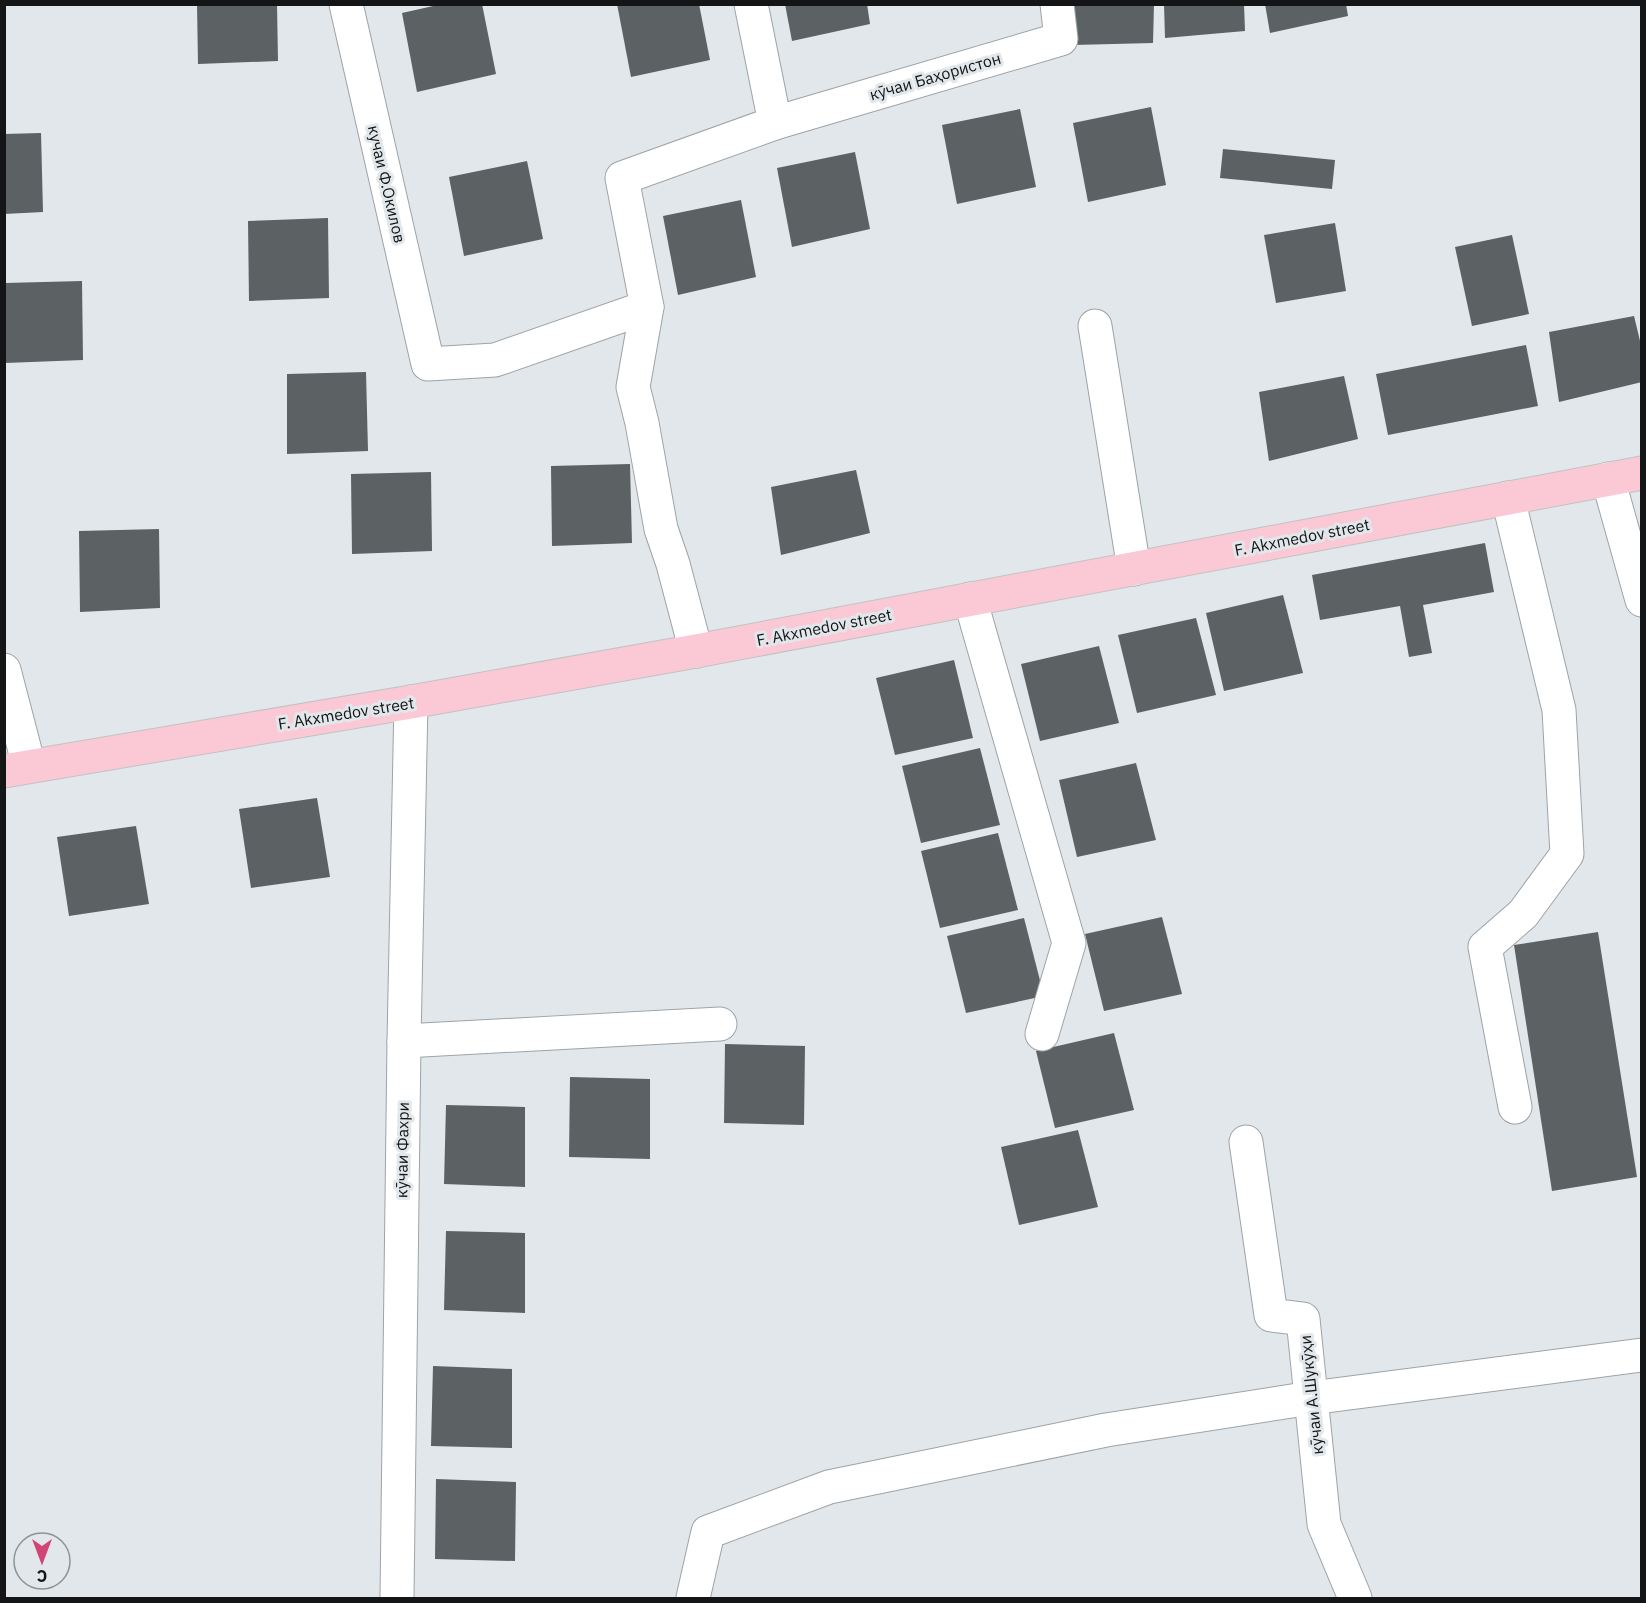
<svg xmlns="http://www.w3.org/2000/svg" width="1646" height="1603" viewBox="0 0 1646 1603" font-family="'IBM Plex Sans',sans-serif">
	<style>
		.building { fill: #5c6164 }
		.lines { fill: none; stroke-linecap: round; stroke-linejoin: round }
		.minor-casing { stroke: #9ea3a7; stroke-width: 35 }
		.major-casing { stroke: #c2c2c2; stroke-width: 35 }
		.minor { stroke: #fff; stroke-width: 33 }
		.major { stroke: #fbc9d6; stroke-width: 33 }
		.labels { text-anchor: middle; stroke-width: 6; stroke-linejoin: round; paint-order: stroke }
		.street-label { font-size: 16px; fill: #131516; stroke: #e1e7ea }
	</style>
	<rect width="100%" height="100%" fill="#e1e7ea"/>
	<g class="building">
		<path d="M197 4H277L278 61 198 64Z"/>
		<path d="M442 4H482L496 74 417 92 402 13Z"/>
		<path d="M617 4H699L710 60 631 77Z"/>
		<path d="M785 4H867L870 24 792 41Z"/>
		<path d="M1074 4H1154L1153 43 1073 45Z"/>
		<path d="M1164 4H1244L1245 31 1165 38Z"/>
		<path d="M1265 4H1346L1348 16 1270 33Z"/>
		<path d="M1151 107 1166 185 1088 202 1073 123Z"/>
		<path d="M1020 109 1036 187 957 204 942 125Z"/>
		<path d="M41 133 43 212 4 214V134Z"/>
		<path d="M1223 149 1335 160 1332 189 1220 178Z"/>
		<path d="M855 152 870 229 792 247 777 168Z"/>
		<path d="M527 161 543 239 464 256 449 177Z"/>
		<path d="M741 200 756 277 678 295 663 216Z"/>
		<path d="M328 218 329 298 249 301 248 221Z"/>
		<path d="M1335 223 1346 291 1276 303 1264 235Z"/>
		<path d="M1512 235 1529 314 1472 326 1455 247Z"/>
		<path d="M82 281 83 360 5 363V283Z"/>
		<path d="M1634 316 1642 349V382L1559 402 1549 332Z"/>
		<path d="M1526 345 1538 406 1388 435 1376 374Z"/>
		<path d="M366 372 368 451 287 454V374Z"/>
		<path d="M1344 376 1358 439 1269 461 1259 392Z"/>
		<path d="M630 464 632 543 552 546 551 466Z"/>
		<path d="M856 470 870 533 781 555 771 487Z"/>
		<path d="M431 472 432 551 352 554 351 474Z"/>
		<path d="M159 529 160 608 80 612 79 531Z"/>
		<path d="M1485 543 1494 592 1423 605 1432 653 1409 657 1400 606 1320 620 1312 575Z"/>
		<path d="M1283 595 1303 673 1224 691 1206 613Z"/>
		<path d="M1196 618 1216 695 1137 713 1118 635Z"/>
		<path d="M1099 646 1119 723 1040 741 1021 664Z"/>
		<path d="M954 660 973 738 895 755 876 678Z"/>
		<path d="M980 748 1000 825 921 843 902 766Z"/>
		<path d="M1136 763 1156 840 1077 857 1059 780Z"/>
		<path d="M317 798 330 877 251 888 239 809Z"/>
		<path d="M136 826 149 904 69 916 57 837Z"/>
		<path d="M998 833 1018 910 940 928 921 851Z"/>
		<path d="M1162 917 1182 994 1104 1011 1085 934Z"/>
		<path d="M1024 918 1044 996 966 1013 947 936Z"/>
		<path d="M1598 932 1637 1177 1552 1191 1514 945Z"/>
		<path d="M1114 1033 1134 1110 1055 1128 1036 1051Z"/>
		<path d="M725 1044 805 1046 804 1125 724 1123Z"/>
		<path d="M570 1077 650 1079V1159L569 1157Z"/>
		<path d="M446 1105 525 1107V1187L444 1184Z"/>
		<path d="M1078 1130 1098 1207 1019 1225 1001 1147Z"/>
		<path d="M446 1231 525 1233V1313L444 1310Z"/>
		<path d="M433 1366 512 1369V1448L431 1446Z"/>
		<path d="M436 1479 516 1482 515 1561 435 1559Z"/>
	</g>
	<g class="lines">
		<g class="minor-casing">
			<g id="minor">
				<path d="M346 4 428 364 495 360 647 307"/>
				<path d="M751 4 775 123"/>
				<path d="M1095 326 1134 569"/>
				<path d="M1608 479 1642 600"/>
				<path d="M1508 498 1559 710 1567 854 1523 914 1485 947 1515 1107"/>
				<path d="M970 599 1069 943 1042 1034"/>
				<path d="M696 651 673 564 661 529 642 423 633 387 647 307 622 178 775 123 1061 39 1057 4"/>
				<path d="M4 670 29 766"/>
				<path d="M404 1041 720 1024"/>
				<path d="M1246 1142 1271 1315 1303 1319 1324 1524 1355 1598"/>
				<path d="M397 1598 404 1041 411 702"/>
				<path d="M693 1598 708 1532 829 1487 1106 1430 1311 1398 1642 1355"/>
			</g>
		</g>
		<g class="major-casing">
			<path id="major" d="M4 771 411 702 696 651 1642 473"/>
		</g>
		<use href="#minor" class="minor"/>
		<use href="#major" class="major"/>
	</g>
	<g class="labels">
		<g class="street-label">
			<text transform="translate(935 76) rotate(-16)" y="6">кӯчаи Баҳористон</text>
			<text transform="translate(387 184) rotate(77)" y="6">кучаи Ф.Окилов</text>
			<text transform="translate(1302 537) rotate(-11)" y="6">F. Akxmedov street</text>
			<text transform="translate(824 627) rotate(-11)" y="6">F. Akxmedov street</text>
			<text transform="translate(346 713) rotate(-9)" y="6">F. Akxmedov street</text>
			<text transform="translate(402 1150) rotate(-89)" y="6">кӯчаи Фахри</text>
			<text transform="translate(1311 1395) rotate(-96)" y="6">кӯчаи А.Шукӯҳи</text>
		</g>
	</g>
	<rect width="1646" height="1603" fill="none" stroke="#131516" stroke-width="12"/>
	<g transform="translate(42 1561) rotate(180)"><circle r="28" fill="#e1e7ea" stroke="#8f9395" stroke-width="1.5"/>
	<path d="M0-4.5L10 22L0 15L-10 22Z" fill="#d14575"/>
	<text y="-9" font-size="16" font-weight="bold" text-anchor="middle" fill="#131516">С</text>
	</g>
</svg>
